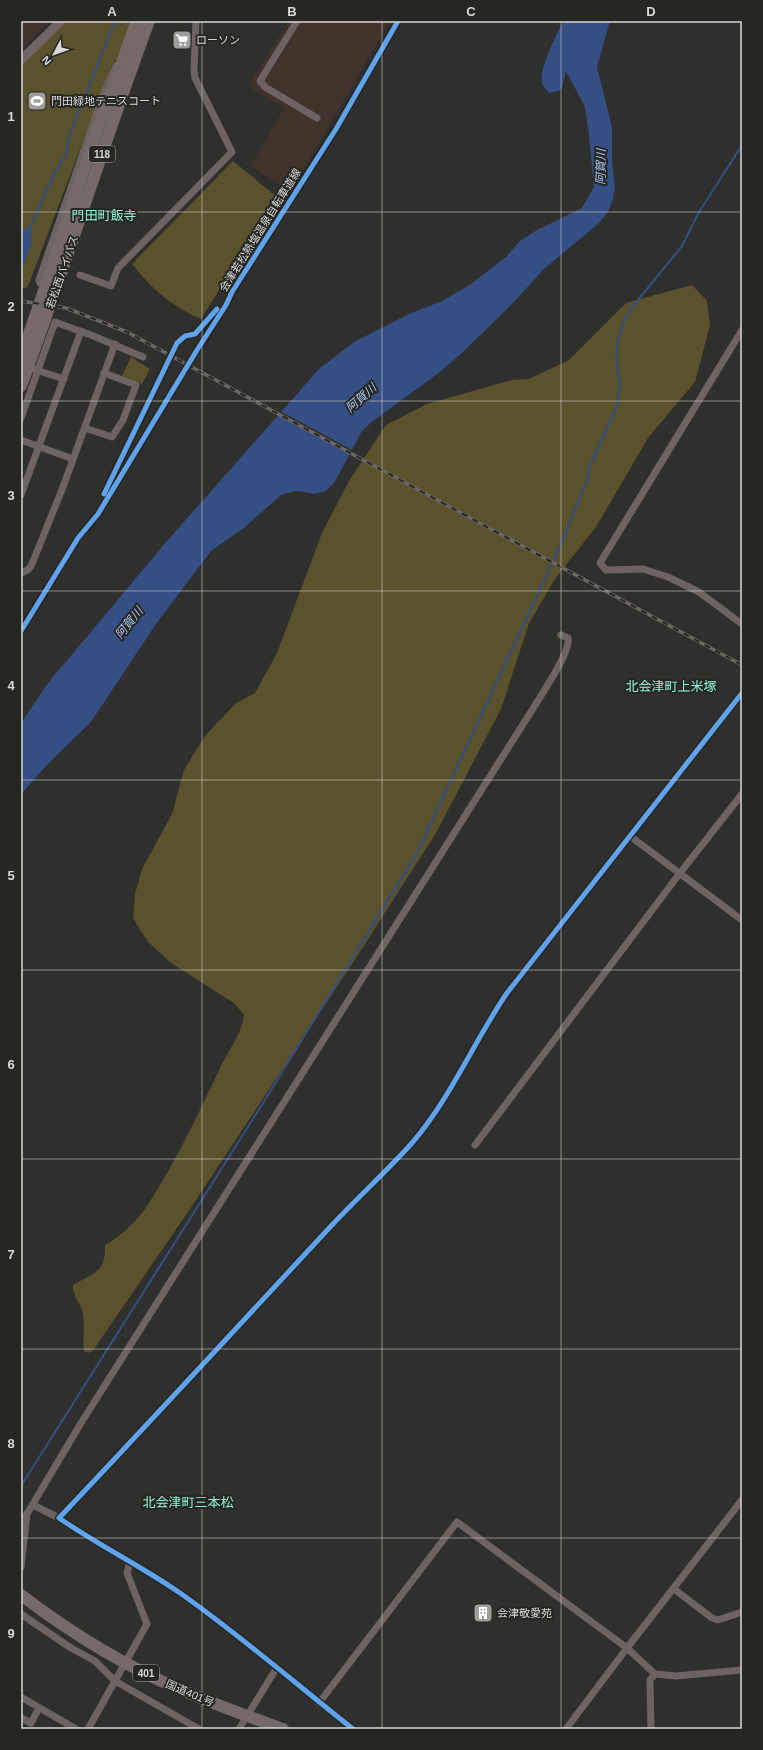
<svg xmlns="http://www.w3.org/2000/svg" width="763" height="1750" viewBox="0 0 763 1750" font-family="Arial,'Noto Sans JP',sans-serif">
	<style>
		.industrial { fill: #42322c }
		.green { fill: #5a522d }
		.water { fill: #354e83 }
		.pier { fill: #2f2f2d }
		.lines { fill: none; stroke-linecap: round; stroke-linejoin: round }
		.stream { stroke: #354e83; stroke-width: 2 }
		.street { stroke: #6d6363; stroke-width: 7 }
		.secondary { stroke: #706564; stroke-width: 9 }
		.highway { stroke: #756a68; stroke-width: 12 }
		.rail-casing { stroke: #6b6664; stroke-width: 3.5 }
		.rail { stroke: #262622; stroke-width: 2; stroke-dasharray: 6; stroke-linecap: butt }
		.cycleway-casing { stroke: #262622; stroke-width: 8 }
		.cycleway { stroke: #60a3ed; stroke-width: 5 }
		.grid { fill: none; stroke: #d9d8d6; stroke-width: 1; stroke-opacity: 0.55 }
		.labels { text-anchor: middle; stroke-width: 4; stroke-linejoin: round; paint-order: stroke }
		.shield { fill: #262622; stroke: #a3a3a0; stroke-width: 1 }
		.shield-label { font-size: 10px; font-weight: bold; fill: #d9d8d6 }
		.poi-label { font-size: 11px; fill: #d9d8d6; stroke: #262622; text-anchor: start }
		.street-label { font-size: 11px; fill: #d9d8d6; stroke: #262622 }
		.water-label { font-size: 12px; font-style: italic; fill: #adc7fa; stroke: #262622 }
		.quarter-label { font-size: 13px; fill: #90f3da; stroke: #262622 }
		.neatline { fill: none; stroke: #d9d8d6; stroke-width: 1.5 }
		.grid-label { font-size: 13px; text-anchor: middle; font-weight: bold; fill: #d9d8d6 }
	</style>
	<rect width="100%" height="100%" fill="#2f2f2d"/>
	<g class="industrial">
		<path d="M21 21H50L21 50Z"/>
		<path d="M289 21H390L291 191 250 166 284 109 248 86Z"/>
	</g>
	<g class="green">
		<path d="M63 21H135L123 52 112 65 28 286 26 288H21V63Z"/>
		<path d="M233 161 277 197 201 319C172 307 151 288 132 264Z"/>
		<path d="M692 285 707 301 710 325 695 382 648 438 596 527 555 579 529 623 501 709 436 833 356 958 188 1212 94 1349 89 1353 84 1351C82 1337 86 1324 82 1310 79 1301 72 1295 73 1285 93 1273 106 1273 105 1245 120 1237 137 1221 147 1206 176 1162 199 1112 222 1064 230 1048 242 1033 244 1015L234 1003 171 963 148 942 133 918 135 894 142 869 172 814 184 770 205 736 236 703 255 693 277 653 322 533 349 481 386 425 427 404 512 380 529 379 569 360 626 303Z"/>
		<path d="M131 357 150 369 142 384 122 376Z"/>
	</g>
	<g class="water">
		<path d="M564 21H610L597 67 612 127V162L615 187 613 199 608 212 599 223 544 269 510 306 463 352 440 372 373 421 362 431 334 483 326 491 314 494 296 491 281 495 244 528 211 551 156 624 91 722 49 763 21 794V723L48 683 167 541 319 369 354 342 409 314 442 301 471 284 506 257 520 241 537 230 582 208 594 187 589 135 585 107 566 71 562 88 559 91 549 93C547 90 543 86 542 83 538 71 557 32 564 21Z"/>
		<path d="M28 227 31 231V245L21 272V232Z"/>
	</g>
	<path class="pier" d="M280 411 354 451 352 455 277 414Z"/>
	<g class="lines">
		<g class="stream">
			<path d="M29 230 54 174 66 154 69 136 115 21"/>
			<path d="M21 1486 263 1103 417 853 560 546 588 478V470L617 406 620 386 616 357 617 342 625 319 633 306 682 246 699 212 742 145"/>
		</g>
		<g class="street">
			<path d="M297 21 260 81 265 87 317 118"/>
			<path d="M80 275 111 286 118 268 232 152 195 78 194 70 196 21"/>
			<path d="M48 288 40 283 39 280 103 95 116 66"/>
			<path d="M742 330 600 563 606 570 643 569 668 577 699 592 742 624"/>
			<path d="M21 365 64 379"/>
			<path d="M21 418 55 322 91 335 143 357"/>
			<path d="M85 428 112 437 123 420 136 385 104 373"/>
			<path d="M21 440 73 459"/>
			<path d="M21 495 81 331"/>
			<path d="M21 573 28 570 32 564 63 487 115 344"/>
			<path d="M630 836 742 920"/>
			<path d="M475 1145 680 873 742 794"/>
			<path d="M33 1505 59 1518"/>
			<path d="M21 1524 81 1423 539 699C546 687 571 651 568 638L561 635"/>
			<path d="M130 1562 127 1573 147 1624 115 1681 199 1729"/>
			<path d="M21 1567 27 1514"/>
			<path d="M674 1589 712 1618 718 1620 742 1612"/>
			<path d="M21 1614 71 1648 95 1661 115 1681 88 1729"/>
			<path d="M655 1674 676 1676 742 1670"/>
			<path d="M21 1697 76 1729"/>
			<path d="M319 1703 457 1522 627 1648 742 1500"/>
			<path d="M21 1718 31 1723 39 1708"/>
			<path d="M239 1729 276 1669"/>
			<path d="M353 1729C296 1684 240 1635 180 1593 141 1566 98 1545 59 1518 151 1421 241 1323 332 1225 358 1197 387 1171 412 1143 451 1098 474 1041 507 993L742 693"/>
			<path d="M566 1729 627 1648 655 1674 650 1680 651 1729"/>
		</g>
		<path class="secondary" d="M21 60 61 21"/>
		<g class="highway">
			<path d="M21 357 46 285 90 151 137 21"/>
			<path d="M21 386C66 265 104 142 149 21"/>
			<path d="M21 1595C71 1633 126 1667 184 1691 216 1705 250 1717 283 1729"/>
		</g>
		<g class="rail-casing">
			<path id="rail" d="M21 301 66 308 127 332 742 665"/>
		</g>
		<use href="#rail" class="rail"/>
		<g class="cycleway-casing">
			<g id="cycleway">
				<path d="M104 494 177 343 185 336 195 334 217 309"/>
				<path d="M21 631 78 538 98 514 197 350 226 305 232 292 336 129 398 21"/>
				<path d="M353 1729C296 1684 240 1635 180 1593 141 1566 98 1545 59 1518 151 1421 241 1323 332 1225 358 1197 387 1171 412 1143 451 1098 474 1041 507 993L742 693"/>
			</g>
		</g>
		<use href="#cycleway" class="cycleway"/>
	</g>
	<path class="grid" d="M202 21V1729M382 21V1729M561 21V1729M21 212H742M21 401H742M21 591H742M21 780H742M21 970H742M21 1159H742M21 1349H742M21 1538H742"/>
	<defs>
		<g id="supermarket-square" transform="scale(1)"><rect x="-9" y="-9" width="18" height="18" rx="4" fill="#9e9d9b" stroke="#262622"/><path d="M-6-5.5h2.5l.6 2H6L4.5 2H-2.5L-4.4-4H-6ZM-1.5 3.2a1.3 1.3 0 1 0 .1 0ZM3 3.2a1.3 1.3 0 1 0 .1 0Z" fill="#fff"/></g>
		<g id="stadium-square" transform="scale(1)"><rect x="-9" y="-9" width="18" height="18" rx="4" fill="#9e9d9b" stroke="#262622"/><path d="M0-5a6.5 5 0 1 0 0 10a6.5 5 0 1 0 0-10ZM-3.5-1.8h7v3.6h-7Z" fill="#fff"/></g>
		<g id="building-square" transform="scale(1)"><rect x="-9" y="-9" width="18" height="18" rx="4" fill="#9e9d9b" stroke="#262622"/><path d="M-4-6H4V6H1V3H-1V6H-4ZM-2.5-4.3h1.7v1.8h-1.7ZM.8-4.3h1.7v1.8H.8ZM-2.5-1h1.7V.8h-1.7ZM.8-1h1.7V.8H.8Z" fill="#fff"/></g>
	</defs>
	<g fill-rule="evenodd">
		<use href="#supermarket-square" x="182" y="40"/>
		<use href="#stadium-square" x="37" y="101"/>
		<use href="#building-square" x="483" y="1613"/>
	</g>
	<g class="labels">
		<g class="shield">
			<rect x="89" y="146" width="26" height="16" rx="3"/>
			<rect x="133" y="1665" width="26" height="16" rx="3"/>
		</g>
		<g class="shield-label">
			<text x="102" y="158">118</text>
			<text x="146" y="1677">401</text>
		</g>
		<g class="poi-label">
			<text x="196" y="44">ローソン</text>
			<text x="51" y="105">門田緑地テニスコート</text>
			<text x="497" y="1617">会津敬愛苑</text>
		</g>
		<g class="street-label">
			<text transform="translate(260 230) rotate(-58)" y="4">会津若松熱塩温泉自転車道線</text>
			<text transform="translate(62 272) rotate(-71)" y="4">若松西バイパス</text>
			<text transform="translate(190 1693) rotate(23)" y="4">国道401号</text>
		</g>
		<g class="water-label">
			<text transform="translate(601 167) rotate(-89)" y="4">阿賀川</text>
			<text transform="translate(361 398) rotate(-42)" y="4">阿賀川</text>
			<text transform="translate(129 623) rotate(-51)" y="4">阿賀川</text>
		</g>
		<g class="quarter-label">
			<text x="104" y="220">門田町飯寺</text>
			<text x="671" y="691">北会津町上米塚</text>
			<text x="188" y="1507">北会津町三本松</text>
		</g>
	</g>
	<rect width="763" height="1750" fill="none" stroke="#262622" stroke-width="44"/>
	<g transform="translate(54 54) rotate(229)" stroke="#262622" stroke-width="3" paint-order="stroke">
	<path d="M0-3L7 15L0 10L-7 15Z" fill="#d9d8d6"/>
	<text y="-6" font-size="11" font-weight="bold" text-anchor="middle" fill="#d9d8d6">N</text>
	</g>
	<rect x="22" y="22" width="719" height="1706" class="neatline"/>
	<g class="grid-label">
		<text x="112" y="16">A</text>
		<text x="292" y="16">B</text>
		<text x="471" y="16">C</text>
		<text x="651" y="16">D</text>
		<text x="11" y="121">1</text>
		<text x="11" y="311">2</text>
		<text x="11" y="500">3</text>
		<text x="11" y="690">4</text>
		<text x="11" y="880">5</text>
		<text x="11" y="1069">6</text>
		<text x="11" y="1259">7</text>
		<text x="11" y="1448">8</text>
		<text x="11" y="1638">9</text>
	</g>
</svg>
